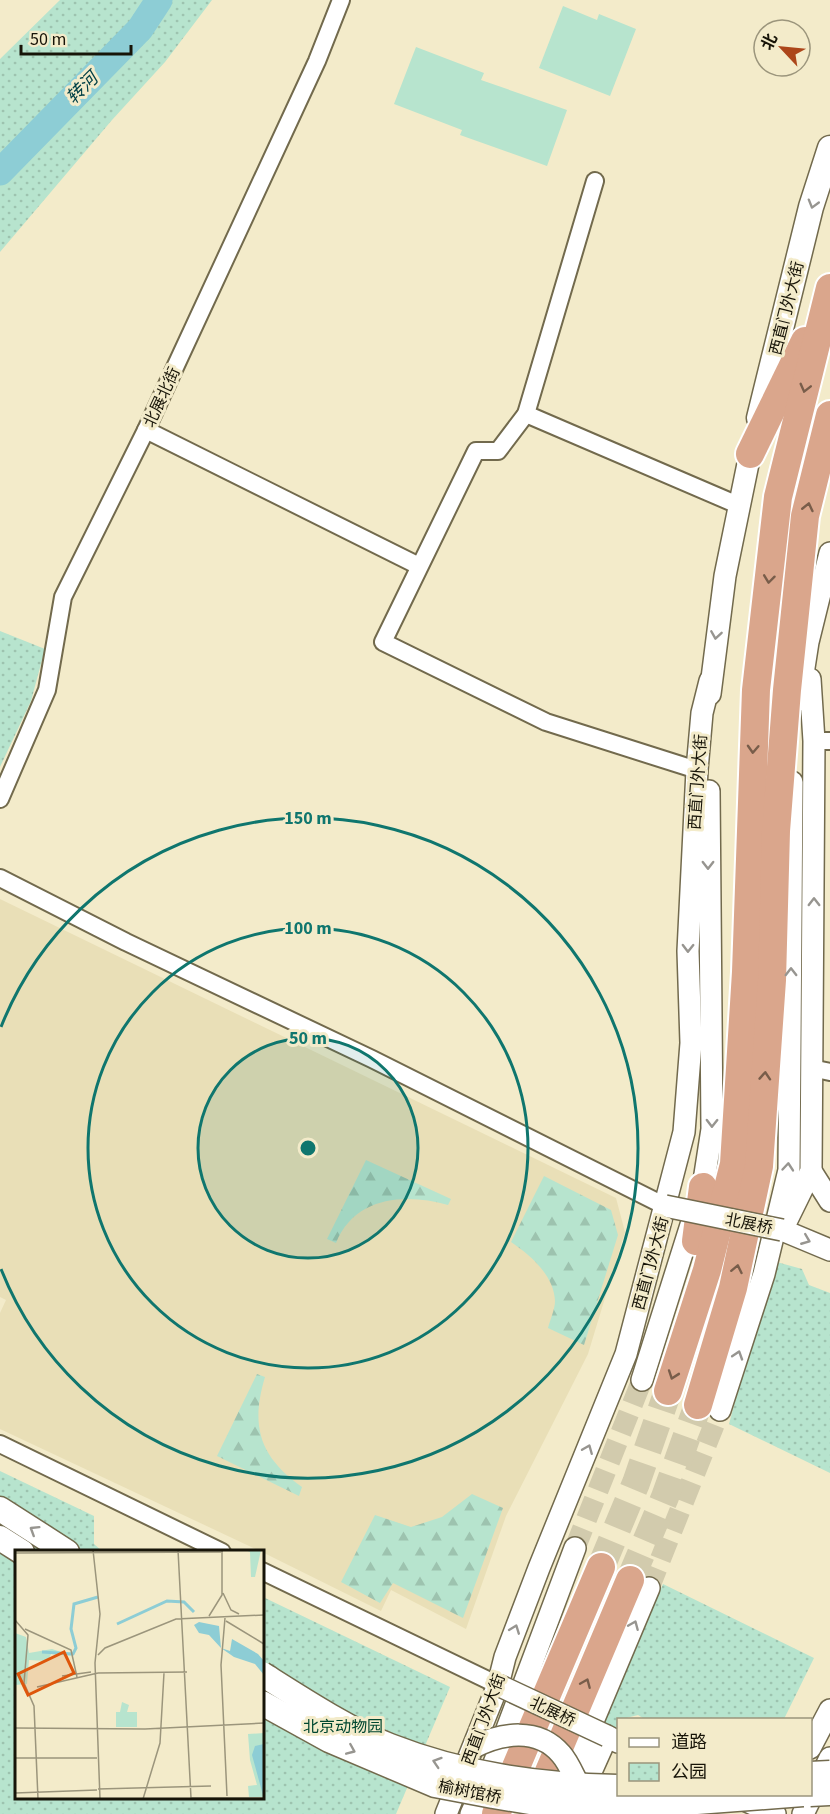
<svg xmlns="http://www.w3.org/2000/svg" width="830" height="1814" viewBox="0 0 830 1814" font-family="'Source Sans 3','Noto Sans SC',sans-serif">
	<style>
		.built { fill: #e9dfb7 }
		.grass { fill: #b7e4ce }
		.forest { fill: url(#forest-firs) }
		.park { fill: url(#park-dots) }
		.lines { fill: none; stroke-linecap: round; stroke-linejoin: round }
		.river { stroke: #8dcdd5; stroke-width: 27 }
		.tertiary-tunnel { stroke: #d2cbad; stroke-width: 21; stroke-dasharray: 21 10; stroke-linecap: butt }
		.trunk-tunnel { stroke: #d2cbad; stroke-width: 28; stroke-dasharray: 28 14; stroke-linecap: butt }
		.minor-casing { stroke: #726a4d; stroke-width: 20 }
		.tertiary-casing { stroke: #726a4d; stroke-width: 24 }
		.secondary-casing { stroke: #726a4d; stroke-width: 27 }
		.trunk-casing { stroke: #fff; stroke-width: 32 }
		.minor { stroke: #fff; stroke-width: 16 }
		.tertiary { stroke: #fff; stroke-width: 21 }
		.secondary { stroke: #fff; stroke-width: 24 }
		.trunk { stroke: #daa68c; stroke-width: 28 }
		.tertiary-bridge-casing { stroke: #726a4d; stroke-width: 24; stroke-linecap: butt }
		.secondary-bridge-casing { stroke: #726a4d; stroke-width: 27; stroke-linecap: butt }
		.tertiary-bridge { stroke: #fff; stroke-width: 21 }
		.secondary-bridge { stroke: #fff; stroke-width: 24 }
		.oneway { stroke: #979590 }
		.oneway2 { stroke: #785d4a }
		.ring { fill: none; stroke: #0f766e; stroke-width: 3 }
		.labels { text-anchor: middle; stroke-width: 6; stroke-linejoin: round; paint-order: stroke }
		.street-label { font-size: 16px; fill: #171408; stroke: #f3ebca }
		.park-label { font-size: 16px; fill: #004730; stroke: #f3ebca }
		.water-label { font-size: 18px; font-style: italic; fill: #024046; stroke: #f3ebca }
		.inset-river { fill: none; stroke: #8dcdd5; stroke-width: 3 }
		.inset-road { fill: none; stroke: #9b957c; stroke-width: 1.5 }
		.view { fill: #de560c; fill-opacity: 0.15; stroke: #de560c; stroke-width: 3 }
		.inset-edge { fill: none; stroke: #171408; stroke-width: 3 }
		.centre { fill: #0f766e; stroke: #f3ebca; stroke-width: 3 }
		.ring-label { font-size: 18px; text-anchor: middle; font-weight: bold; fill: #0f766e; stroke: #f3ebca; stroke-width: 6; stroke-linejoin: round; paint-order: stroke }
	</style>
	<defs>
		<pattern id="forest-firs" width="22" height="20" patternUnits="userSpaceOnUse" patternTransform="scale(1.5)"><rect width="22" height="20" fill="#b7e4ce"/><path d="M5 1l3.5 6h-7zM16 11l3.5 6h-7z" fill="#9dc3af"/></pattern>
		<pattern id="park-dots" width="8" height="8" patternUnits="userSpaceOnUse" patternTransform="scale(1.5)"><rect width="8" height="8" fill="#b7e4ce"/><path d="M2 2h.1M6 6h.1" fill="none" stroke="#9dc3af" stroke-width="1.8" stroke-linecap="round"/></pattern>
	</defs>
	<rect width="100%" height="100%" fill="#f3ebca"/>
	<path class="built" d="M0 899 616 1198 625 1232 588 1354 506 1516 466 1629 391 1590 381 1611 262 1552 0 1429V1313L6 1300 0 1297Z"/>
	<g class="grass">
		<path d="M563 6 597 20 599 14 636 29 610 96 539 68Z"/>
		<path d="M416 47 484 73 481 80 567 110 547 166 460 135 462 130 394 104Z"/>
	</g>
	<g class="forest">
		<path d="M366 1160 451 1199 448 1205C406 1193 355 1196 336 1243L327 1239Z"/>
		<path d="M544 1176 611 1210 618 1235 584 1345 548 1328C550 1320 555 1309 555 1301 554 1275 530 1255 511 1242Z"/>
		<path d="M257 1374 265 1377C250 1427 260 1457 302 1487L299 1496 217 1456Z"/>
		<path d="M472 1494 503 1508 463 1618 393 1583 380 1603 341 1582 375 1515 411 1527 442 1517Z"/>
	</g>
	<g class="park">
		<path d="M60 0H212L165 62 112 120 0 252V59Z"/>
		<path d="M0 631 45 649 31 701 0 767Z"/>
		<path d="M773 1261 802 1269 809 1285 830 1293V1473L729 1424Z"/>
		<path d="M0 1471 94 1516V1544L102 1551 16 1552V1798H262L263 1597 450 1687 396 1814H0Z"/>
		<path d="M663 1584 814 1658 784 1719 646 1720 638 1715 618 1720V1733L601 1725Z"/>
	</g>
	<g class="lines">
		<path class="river" d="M0 172 140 29 159 0"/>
		<g class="tertiary-tunnel">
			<path d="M575 1548 642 1380"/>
			<path d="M649 1588 720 1410"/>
		</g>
		<g class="trunk-tunnel">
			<path d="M601 1567 636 1483 668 1391"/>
			<path d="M630 1580 665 1497 698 1405"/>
		</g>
		<g class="minor-casing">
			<g id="minor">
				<path d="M595 181 526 414 498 451H476L383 642 546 722 697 770"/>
				<path d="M526 414 738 505"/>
				<path d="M146 430 419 566"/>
				<path d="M814 741H830"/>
				<path d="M0 799 47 690 63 597 146 430 317 61 341 0"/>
				<path d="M0 878 126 942 372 1059 665 1206"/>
				<path d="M811 1068 830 1072"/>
				<path d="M0 1444 222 1552"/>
				<path d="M262 1571 498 1685"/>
			</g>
		</g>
		<g class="tertiary-casing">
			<g id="tertiary">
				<path d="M810 679 814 741 811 1171 782 1230 830 1250"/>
				<path d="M710 694 725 576 750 454"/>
				<path d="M799 700 808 642 830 553"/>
				<path d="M811 1171 830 1201"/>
				<path d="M642 1380 703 1187 712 1129 709 791"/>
				<path d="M720 1410 764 1274 789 1170 792 782"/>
				<path d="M810 1748 830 1710"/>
				<path d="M567 1783 649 1588"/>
				<path d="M740 1798 775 1814"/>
				<path d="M578 1801 607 1736 618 1742"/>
				<path d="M446 1814 498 1685 505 1657 539 1568 626 1354 684 1132 691 1043 688 951 697 770 702 713 710 681"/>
				<path d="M471 1814 493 1766 575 1548"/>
				<path d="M803 1814 830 1758"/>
			</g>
		</g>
		<g class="secondary-casing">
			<g id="secondary">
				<path d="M759 418 811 207 830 148"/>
				<path d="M0 1509 67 1552"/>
				<path d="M0 1538 22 1552"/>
			</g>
		</g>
		<g class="trunk-casing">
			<g id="trunk">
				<path d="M750 454 805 341"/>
				<path d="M696 1241 703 1187"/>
				<path d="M668 1391 707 1270 734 1164 746 972 756 690 778 497 830 288"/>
				<path d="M698 1405 733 1288 759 1166 772 980 776 831 787 690 805 516 830 415"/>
				<path d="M534 1807 630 1580"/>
				<path d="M496 1814 601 1567"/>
			</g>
		</g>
		<use href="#minor" class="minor"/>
		<use href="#tertiary" class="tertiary"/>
		<use href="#secondary" class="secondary"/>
		<use href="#trunk" class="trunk"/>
		<g class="tertiary-bridge-casing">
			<g id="tertiary-bridge">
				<path d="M665 1206 782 1230"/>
				<path d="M498 1685 607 1736"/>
				<path d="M474 1747C501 1733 538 1727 561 1754 570 1764 575 1780 582 1791"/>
			</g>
		</g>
		<g class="secondary-bridge-casing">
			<g id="secondary-bridge">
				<path d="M262 1674C300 1698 349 1730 390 1746 464 1775 539 1785 618 1787"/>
				<path d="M262 1703 329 1740 435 1785 493 1796 561 1807 644 1806 803 1794"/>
				<path d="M810 1774 830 1773"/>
				<path d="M810 1794 830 1793"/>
			</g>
		</g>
		<use href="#tertiary-bridge" class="tertiary-bridge"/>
		<use href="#secondary-bridge" class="secondary-bridge"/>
	</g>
	<defs><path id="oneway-chevron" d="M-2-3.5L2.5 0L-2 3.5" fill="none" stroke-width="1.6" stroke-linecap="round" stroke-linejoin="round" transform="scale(1.5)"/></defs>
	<g class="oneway">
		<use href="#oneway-chevron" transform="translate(813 204) rotate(106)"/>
		<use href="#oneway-chevron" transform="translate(716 635) rotate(99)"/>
		<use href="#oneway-chevron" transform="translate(708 865) rotate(90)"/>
		<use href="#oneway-chevron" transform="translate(814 902) rotate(-90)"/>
		<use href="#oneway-chevron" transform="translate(688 948) rotate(91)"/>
		<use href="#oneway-chevron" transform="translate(791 972) rotate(-90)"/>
		<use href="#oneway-chevron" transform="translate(712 1123) rotate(91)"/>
		<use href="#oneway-chevron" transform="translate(788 1167) rotate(-85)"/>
		<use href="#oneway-chevron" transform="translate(806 1240) rotate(22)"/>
		<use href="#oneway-chevron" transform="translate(738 1355) rotate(-72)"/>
		<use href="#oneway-chevron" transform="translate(588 1449) rotate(-68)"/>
		<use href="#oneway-chevron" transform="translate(34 1530) rotate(-148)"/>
		<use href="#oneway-chevron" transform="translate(634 1625) rotate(-67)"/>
		<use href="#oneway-chevron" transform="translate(515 1629) rotate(-69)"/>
		<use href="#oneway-chevron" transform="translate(351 1750) rotate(23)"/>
		<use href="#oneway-chevron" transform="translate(437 1762) rotate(-162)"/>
	</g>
	<g class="oneway2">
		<use href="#oneway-chevron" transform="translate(805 388) rotate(104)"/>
		<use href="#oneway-chevron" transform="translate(808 507) rotate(-77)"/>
		<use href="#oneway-chevron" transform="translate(769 579) rotate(97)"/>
		<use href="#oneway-chevron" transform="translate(753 749) rotate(93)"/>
		<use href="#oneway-chevron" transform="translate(765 1076) rotate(-86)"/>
		<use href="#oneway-chevron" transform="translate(737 1269) rotate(-78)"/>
		<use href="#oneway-chevron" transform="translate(673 1375) rotate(109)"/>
		<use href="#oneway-chevron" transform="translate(586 1683) rotate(-67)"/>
	</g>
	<circle cx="308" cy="1148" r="110" fill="#0f766e" fill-opacity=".12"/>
	<g class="ring">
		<circle cx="308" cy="1148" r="110"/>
		<circle cx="308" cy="1148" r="220"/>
		<path d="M1 1027A330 330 0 1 1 1 1269"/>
	</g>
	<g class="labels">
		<g class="street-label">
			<text transform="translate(786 308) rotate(-76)" y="6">西直门外大街</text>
			<text transform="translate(161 397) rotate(-65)" y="6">北展北街</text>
			<text transform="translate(697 782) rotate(-86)" y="6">西直门外大街</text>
			<text transform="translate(749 1223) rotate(11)" y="6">北展桥</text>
			<text transform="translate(650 1263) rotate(-75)" y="6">西直门外大街</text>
			<text transform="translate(553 1711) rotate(25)" y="6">北展桥</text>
			<text transform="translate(483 1719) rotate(-70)" y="6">西直门外大街</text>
			<text transform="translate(470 1791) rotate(11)" y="6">榆树馆桥</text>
		</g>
		<g class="park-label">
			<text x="343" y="1732">北京动物园</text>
		</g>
		<g class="water-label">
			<text transform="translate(82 88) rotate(-45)" y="6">转河</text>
		</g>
	</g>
	<g transform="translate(15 1550)">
		<rect width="249" height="249" fill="#f3ebca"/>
		<path d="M230 0H246L240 27H236L235 2ZM0 83 11 87 14 103 37 99 58 106 36 104 33 111 14 110 12 134 0 135ZM107 152 114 155 112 162H122V177H101V162H105ZM249 183V247H234L233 236 242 235 235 210 233 184Z" fill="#b7e4ce"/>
		<path d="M184 72 204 76 206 98 215 101 217 89 243 104 249 111V125L240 114 219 107 206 98 194 85 184 83 179 75ZM249 194V249L237 205 240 196Z" fill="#8dcdd5"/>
		<path class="inset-river" d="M102 74 152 51 169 52 179 62M27 102 58 104 61 98 56 79 59 54 83 47"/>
		<path class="inset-road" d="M78 0 85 64 80 113 85 249M163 0 176 248M0 3 208 2M208 43 216 60 224 64M194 66 207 45V0M210 68 206 115 212 246M0 70 13 85 9 133 19 156 23 249M211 71 249 94M10 79 56 100 62 127M83 105 90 98 161 69 249 65M83 123 172 122M47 126 76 122M22 137 83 123M0 178 130 179 249 173M0 208H82M83 239 196 236M0 243 82 240M176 248H249M128 249 145 193 149 123"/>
		<path class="view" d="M49 102 59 123 13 145 3 124Z"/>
		<rect width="249" height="249" class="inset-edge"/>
	</g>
	<circle cx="308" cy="1148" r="9" class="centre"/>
	<g class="ring-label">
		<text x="308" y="824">150 m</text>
		<text x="308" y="934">100 m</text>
		<text x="308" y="1044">50 m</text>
	</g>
	<rect x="617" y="1718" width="195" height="78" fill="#f3ebca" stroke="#9b957c" stroke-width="1.5"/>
	<rect x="629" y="1738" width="30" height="9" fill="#ffffff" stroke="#9b957c" stroke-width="1.5"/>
	<text x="671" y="1748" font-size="18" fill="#171408">道路</text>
	<rect x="629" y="1763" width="30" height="18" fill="url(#park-dots)" stroke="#9b957c" stroke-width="1.5"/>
	<text x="671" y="1778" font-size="18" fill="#171408">公园</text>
	<g transform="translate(782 48) rotate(296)"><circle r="28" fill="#f3ebca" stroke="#9b957c" stroke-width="1.5"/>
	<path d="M0-4.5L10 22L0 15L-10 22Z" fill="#ac461a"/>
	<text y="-9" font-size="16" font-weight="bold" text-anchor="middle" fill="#171408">北</text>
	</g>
	<path d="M21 45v9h110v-9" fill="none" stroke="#171408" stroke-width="3"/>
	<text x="30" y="45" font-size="18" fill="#171408" stroke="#f3ebca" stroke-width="4.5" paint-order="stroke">50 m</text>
</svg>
